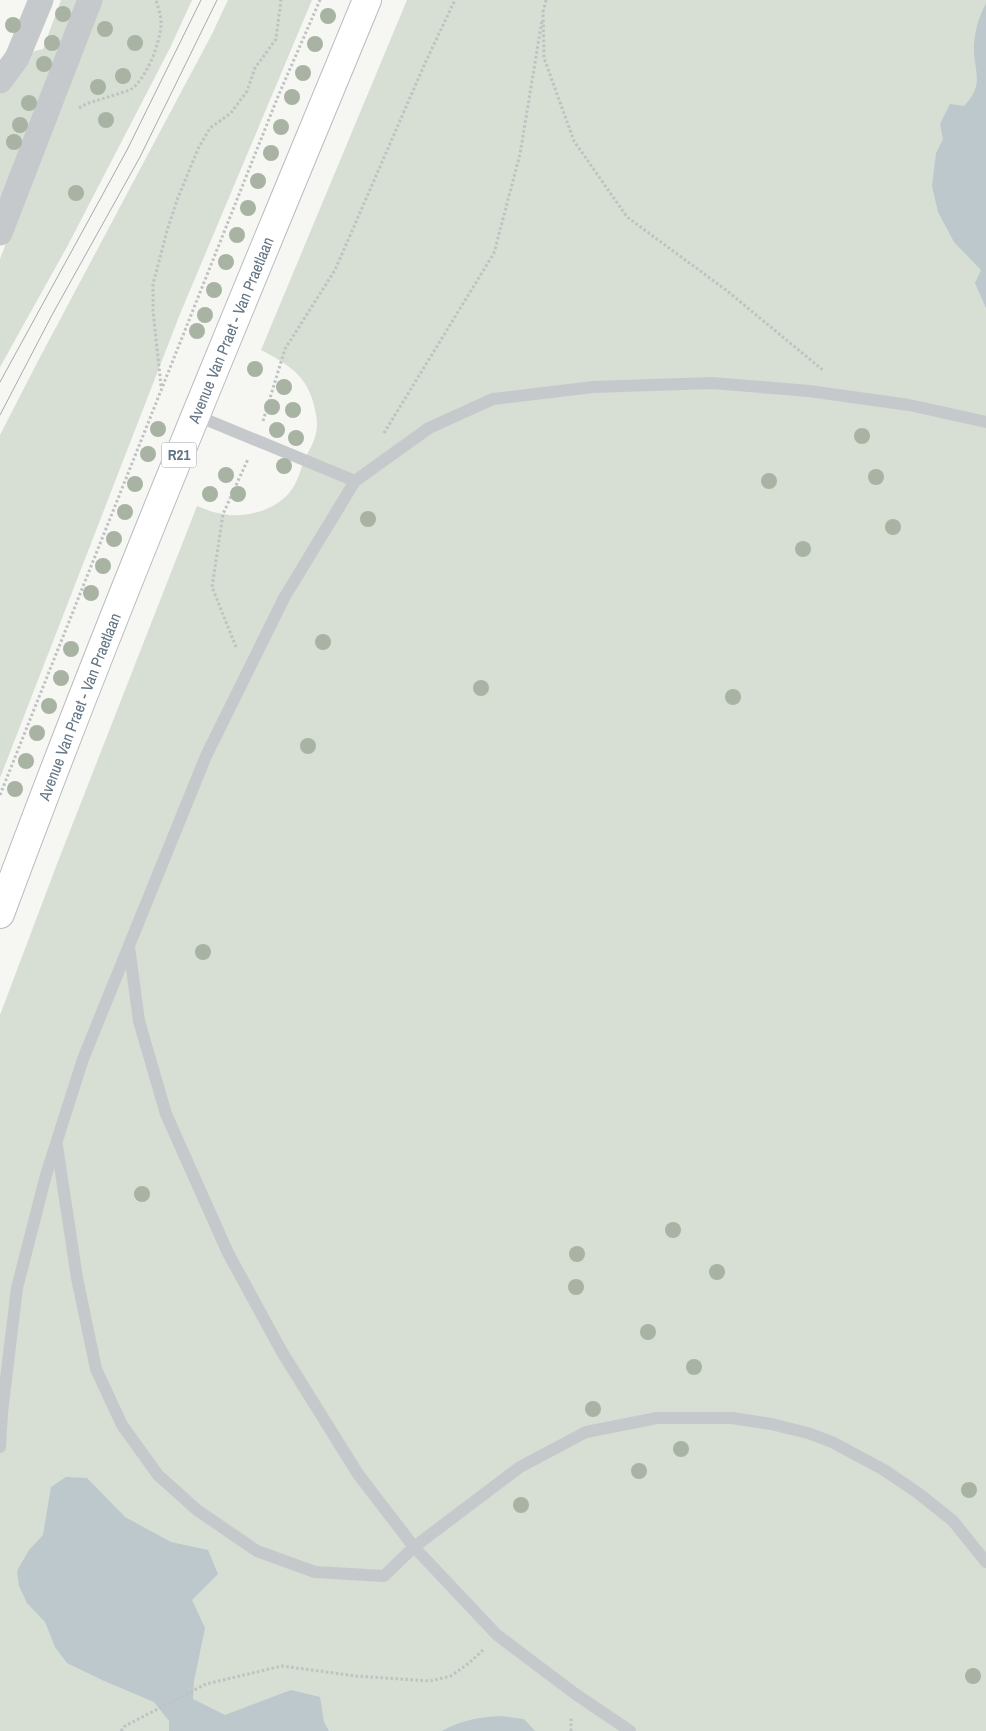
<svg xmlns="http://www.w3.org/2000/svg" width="986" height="1731" viewBox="0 0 986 1731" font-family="'Archivo Narrow',sans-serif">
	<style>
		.green { fill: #d7ded3 }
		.water { fill: #bcc8cc }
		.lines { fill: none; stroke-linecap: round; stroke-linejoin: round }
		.primary-casing { stroke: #b8bcc0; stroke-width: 30 }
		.path { stroke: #bfc1c3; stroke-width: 3; stroke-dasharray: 2.5 2.5; stroke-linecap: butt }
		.lane { stroke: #c6c9cc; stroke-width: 12 }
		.street { stroke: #c6c9cc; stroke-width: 25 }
		.primary { stroke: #fff; stroke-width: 28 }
		.tram { stroke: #a5abb1; stroke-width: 1 }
		.tree { fill: #a8b3a4 }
		.labels { text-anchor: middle; stroke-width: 5; stroke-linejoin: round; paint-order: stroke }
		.shield { fill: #fff; stroke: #929faa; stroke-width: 1 }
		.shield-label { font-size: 15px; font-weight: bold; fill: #647685 }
		.street-label { font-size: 16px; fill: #647685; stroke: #fff }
	</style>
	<rect width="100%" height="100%" fill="#f6f6f3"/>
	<g class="green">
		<path d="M61 0H80L0 207V93L31 52 43 49Z"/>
		<path d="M100 0H192L170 48 68 245 0 367V259Z"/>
		<path d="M228 0H312L180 314 0 778V435L38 361 212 34Z"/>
		<path d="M407 0H986V1731H0V1015L57 864 197 506C205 509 214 513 223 514 247 519 281 509 294 486 298 479 301 469 304 461 308 452 314 443 316 433 318 426 317 417 315 410 309 377 290 365 261 350Z"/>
	</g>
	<g class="water">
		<path d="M986 3V308L975 283 981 270 954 242 938 212 932 186 936 153 943 139 940 124 950 104 964 106C986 83 973 71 974 45 975 29 979 17 986 3Z"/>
		<path d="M66 1477 87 1478 125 1517 171 1542 208 1550 218 1574 192 1600 205 1628 194 1681 193 1699 225 1715 291 1690 320 1697 324 1722 329 1731H169V1721L154 1702 102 1680 67 1663 55 1647 45 1622 27 1603 19 1586 17 1571 29 1550 43 1535 51 1487Z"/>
		<path d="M501 1716 524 1719 535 1731H442C461 1720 480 1717 501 1716Z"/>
	</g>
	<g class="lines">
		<g class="primary-casing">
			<g id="primary">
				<path id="s1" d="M0 914C114 606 242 303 367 0"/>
			</g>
		</g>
		<g class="path">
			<path d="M546 0 543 12 544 58 574 141 627 217 726 290 824 371"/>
			<path d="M79 108 86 104 130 90C146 80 161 42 161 23 161 16 158 7 156 0"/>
			<path d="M161 386 153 311V284L167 231 177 200 198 149 210 128 231 113 247 91 255 68 276 39 281 0"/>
			<path d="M263 421 285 349 335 270 426 61 455 0"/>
			<path d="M384 433 494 253 520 154 542 20"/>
			<path d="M236 647 212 587 223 514 248 459"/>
			<path d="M0 795 279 94 320 0"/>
			<path d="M121 1731 125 1726 206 1684 282 1666 356 1676 430 1681 451 1676 469 1663 483 1650"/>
			<path d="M571 1731V1716"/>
		</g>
		<g class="lane">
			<path d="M195 415 355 481"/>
			<path d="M129 947 139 1021 166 1114 228 1253 282 1352 358 1474 414 1547 497 1635 574 1693 630 1731"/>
			<path d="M57 1146 77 1278 96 1369 122 1425 158 1475 197 1510 257 1551 315 1572 384 1576 414 1547 520 1467 586 1432 657 1418H732L771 1424 808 1433 832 1442 884 1470 918 1493 953 1521 986 1562"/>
			<path d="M0 1447 2 1412 17 1288 46 1175 83 1059 206 756 284 598 355 481 429 428 493 399 593 387 712 383 809 391 909 405 986 422"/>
		</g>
		<g class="street">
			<path d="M0 81 17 58 41 0"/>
			<path d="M0 233 90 0"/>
		</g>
		<use href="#primary" class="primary"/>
		<g class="tram">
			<path d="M0 382 127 150 201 0"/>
			<path d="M0 415 52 315 140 157 217 0"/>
		</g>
	</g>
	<g class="tree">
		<circle cx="63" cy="14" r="8"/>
		<circle cx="328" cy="16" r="8"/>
		<circle cx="13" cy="25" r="8"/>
		<circle cx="105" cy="29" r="8"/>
		<circle cx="52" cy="43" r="8"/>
		<circle cx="135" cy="43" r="8"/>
		<circle cx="315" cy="44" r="8"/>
		<circle cx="44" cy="64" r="8"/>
		<circle cx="303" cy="73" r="8"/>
		<circle cx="123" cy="76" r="8"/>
		<circle cx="98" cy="87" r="8"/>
		<circle cx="292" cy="97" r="8"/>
		<circle cx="29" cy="103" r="8"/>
		<circle cx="106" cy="120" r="8"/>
		<circle cx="20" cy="125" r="8"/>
		<circle cx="281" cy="127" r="8"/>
		<circle cx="14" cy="142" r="8"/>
		<circle cx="271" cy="153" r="8"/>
		<circle cx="258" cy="181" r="8"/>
		<circle cx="76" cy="193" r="8"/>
		<circle cx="248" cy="208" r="8"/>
		<circle cx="237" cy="235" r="8"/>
		<circle cx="226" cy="262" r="8"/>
		<circle cx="214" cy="290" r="8"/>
		<circle cx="205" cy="315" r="8"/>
		<circle cx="197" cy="331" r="8"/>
		<circle cx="255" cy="369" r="8"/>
		<circle cx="284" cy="387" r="8"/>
		<circle cx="272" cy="407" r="8"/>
		<circle cx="293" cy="410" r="8"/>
		<circle cx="158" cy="429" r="8"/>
		<circle cx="277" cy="430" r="8"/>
		<circle cx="862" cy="436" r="8"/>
		<circle cx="296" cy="438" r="8"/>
		<circle cx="148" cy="454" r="8"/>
		<circle cx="284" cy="466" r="8"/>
		<circle cx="226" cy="475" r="8"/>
		<circle cx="876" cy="477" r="8"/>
		<circle cx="769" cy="481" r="8"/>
		<circle cx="135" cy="484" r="8"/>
		<circle cx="210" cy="494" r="8"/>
		<circle cx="238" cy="494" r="8"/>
		<circle cx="125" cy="512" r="8"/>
		<circle cx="368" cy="519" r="8"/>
		<circle cx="893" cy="527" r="8"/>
		<circle cx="114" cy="539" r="8"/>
		<circle cx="803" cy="549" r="8"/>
		<circle cx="103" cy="566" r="8"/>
		<circle cx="91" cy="593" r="8"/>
		<circle cx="323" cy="642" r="8"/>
		<circle cx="71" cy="649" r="8"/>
		<circle cx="61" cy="678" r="8"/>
		<circle cx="481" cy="688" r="8"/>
		<circle cx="733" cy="697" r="8"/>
		<circle cx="49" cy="706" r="8"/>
		<circle cx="37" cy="733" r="8"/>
		<circle cx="308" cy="746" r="8"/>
		<circle cx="26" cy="761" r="8"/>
		<circle cx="15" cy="789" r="8"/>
		<circle cx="203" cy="952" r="8"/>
		<circle cx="142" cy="1194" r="8"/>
		<circle cx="673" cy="1230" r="8"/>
		<circle cx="577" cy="1254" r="8"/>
		<circle cx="717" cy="1272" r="8"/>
		<circle cx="576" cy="1287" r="8"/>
		<circle cx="648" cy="1332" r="8"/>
		<circle cx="694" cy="1367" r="8"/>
		<circle cx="593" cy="1409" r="8"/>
		<circle cx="681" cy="1449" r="8"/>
		<circle cx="639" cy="1471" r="8"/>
		<circle cx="969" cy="1490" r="8"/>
		<circle cx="521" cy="1505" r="8"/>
		<circle cx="973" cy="1676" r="8"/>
	</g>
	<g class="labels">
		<rect class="shield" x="161.5" y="442.5" width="35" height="25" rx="4"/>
		<g class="shield-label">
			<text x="179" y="460">R21</text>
		</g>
		<g class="street-label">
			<text dy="6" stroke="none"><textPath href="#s1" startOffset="628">Avenue Van Praet - Van Praetlaan</textPath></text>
			<text dy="6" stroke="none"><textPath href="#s1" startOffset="222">Avenue Van Praet - Van Praetlaan</textPath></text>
		</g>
	</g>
</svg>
